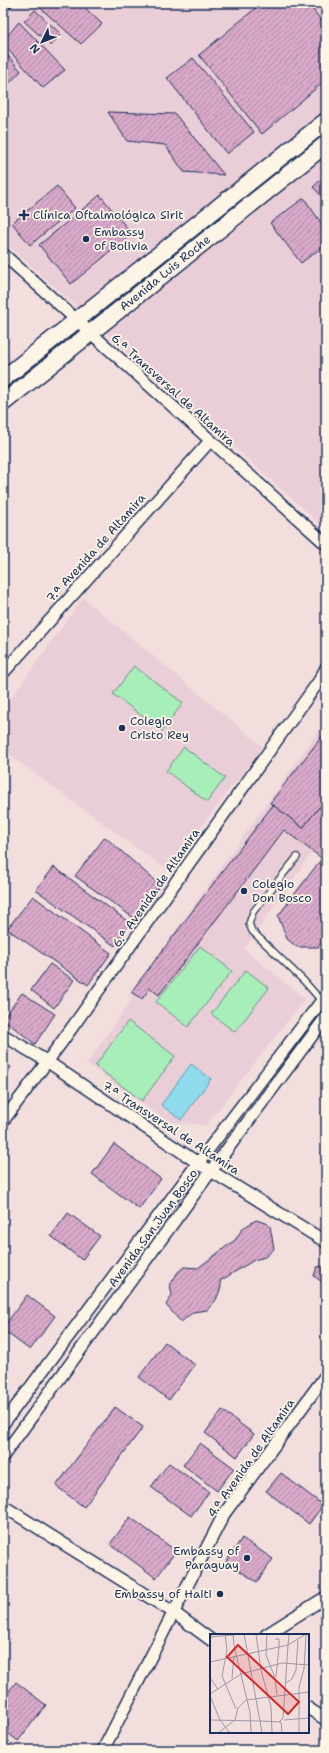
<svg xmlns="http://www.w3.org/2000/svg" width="329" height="1753" viewBox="0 0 329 1753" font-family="'Shantell Sans',sans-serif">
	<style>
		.built { fill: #eaced7 }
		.green { fill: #a8eeb9; stroke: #628e8c }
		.water { fill: #8edbed; stroke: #6096b4 }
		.building { fill: url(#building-hatch); stroke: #1b2f5e }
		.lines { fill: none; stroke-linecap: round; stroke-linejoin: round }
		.lane-casing { stroke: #1b2f5e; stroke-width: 8 }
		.street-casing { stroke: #1b2f5e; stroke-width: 14 }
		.secondary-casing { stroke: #1b2f5e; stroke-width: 19 }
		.lane { stroke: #fcf5e5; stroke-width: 5.5 }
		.street { stroke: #fcf5e5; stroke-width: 11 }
		.secondary { stroke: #fcf5e5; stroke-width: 16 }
		.poi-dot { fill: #1b2f5e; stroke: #fcf5e5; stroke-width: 1.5 }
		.labels { text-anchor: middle; stroke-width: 3.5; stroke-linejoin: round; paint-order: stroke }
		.poi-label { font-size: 12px; fill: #1b2f5e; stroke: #fcf5e5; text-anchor: start }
		.street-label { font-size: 12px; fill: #1b2f5e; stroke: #fcf5e5 }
		.inset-road { fill: none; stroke: #9c98aa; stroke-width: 1 }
		.view { fill: #d62828; fill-opacity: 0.15; stroke: #d62828; stroke-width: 2 }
		.inset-edge { fill: none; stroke: #1b2f5e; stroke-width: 2 }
	</style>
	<defs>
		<pattern id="building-hatch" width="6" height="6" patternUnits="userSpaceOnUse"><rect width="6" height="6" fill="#d9a9c9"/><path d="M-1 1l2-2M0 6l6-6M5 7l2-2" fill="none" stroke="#af8aa6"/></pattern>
	</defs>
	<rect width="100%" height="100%" fill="#f2dedd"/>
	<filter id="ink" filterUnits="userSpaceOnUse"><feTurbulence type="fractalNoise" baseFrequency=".025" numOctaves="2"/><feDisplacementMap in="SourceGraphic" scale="8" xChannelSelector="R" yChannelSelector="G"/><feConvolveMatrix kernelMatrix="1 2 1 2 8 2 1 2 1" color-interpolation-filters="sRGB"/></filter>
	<g filter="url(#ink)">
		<g class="built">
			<path d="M3 3H326V529L3 241Z"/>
			<path d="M83 598 263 747 167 870 3 750V709Z"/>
			<path d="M320 729 326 733V833L244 949 305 999 206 1125 168 1122 87 1064 133 997 130 995Z"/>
		</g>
		<g class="green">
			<path d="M134 666 183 703 162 731 113 694Z"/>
			<path d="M184 747 225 778 207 802 166 771Z"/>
			<path d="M200 946 232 971 188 1027 156 1002Z"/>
			<path d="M246 970 269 988 235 1032 211 1014Z"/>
			<path d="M128 1021 175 1056 142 1101 95 1066Z"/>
		</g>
		<path class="water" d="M191 1064 211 1079 181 1120 161 1105Z"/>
		<g class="building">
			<path d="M39 3H80L102 24 81 44 37 5Z"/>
			<path d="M281 3H308L326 27V80L262 134 199 55 257 7Z"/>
			<path d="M35 10 61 34 51 46 24 21Z"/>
			<path d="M19 22 65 70 43 88 3 44V41Z"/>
			<path d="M3 50 21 71 3 90Z"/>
			<path d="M193 58 254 132 227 154 167 78Z"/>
			<path d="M108 112 175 114 224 175 184 172 165 145 127 141Z"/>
			<path d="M326 175V201L313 187Z"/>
			<path d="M57 186 75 208 30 245 12 223Z"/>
			<path d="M100 195 132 234 71 284 39 245Z"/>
			<path d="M304 198 326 230V244L301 263 270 223Z"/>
			<path d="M323 735 326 737V799L303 828 270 803Z"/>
			<path d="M273 805 303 828 319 807 326 813V849L320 857 284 830 159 995 150 988 142 999 131 992Z"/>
			<path d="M105 837 160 885 135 919 75 876Z"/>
			<path d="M326 853V936L318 947H297L287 939 278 916Z"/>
			<path d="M54 867 130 923 115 946 36 890Z"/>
			<path d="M33 896 111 953 88 985 7 929Z"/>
			<path d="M50 964 74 980 54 1008 31 990Z"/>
			<path d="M22 993 55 1014 35 1044 3 1019Z"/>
			<path d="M3 1062 11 1067 3 1079Z"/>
			<path d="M114 1144 161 1179 139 1209 92 1174Z"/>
			<path d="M68 1213 100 1236 82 1260 51 1236Z"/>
			<path d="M256 1220 266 1223 270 1226 274 1249 265 1257 254 1260 220 1281 221 1287 216 1300 207 1310 193 1312 181 1322 166 1305 172 1295 170 1285 178 1272 184 1267 198 1268 235 1240 243 1228Z"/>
			<path d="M326 1266V1285L314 1276 317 1267Z"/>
			<path d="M27 1295 55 1316 30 1350 3 1330V1328Z"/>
			<path d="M165 1342 195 1365 169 1400 139 1377Z"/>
			<path d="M115 1407 143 1427 84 1507 56 1486Z"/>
			<path d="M222 1410 254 1434 237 1457 205 1433Z"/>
			<path d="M200 1443 234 1468 217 1491 183 1465Z"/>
			<path d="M169 1463 209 1492 191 1516 151 1487Z"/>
			<path d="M281 1473 323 1505 309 1524 266 1491Z"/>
			<path d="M130 1517 176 1551 156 1578 110 1544Z"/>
			<path d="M242 1538 273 1559 257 1582 226 1562Z"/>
			<path d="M16 1682 46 1705 18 1741 3 1729V1699Z"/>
		</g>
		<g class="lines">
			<g class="lane-casing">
				<path id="lane" d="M297 857 253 912 249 924 252 931 304 981 326 1006"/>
			</g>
			<g class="street-casing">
				<g id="street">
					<path d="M3 6 6 3"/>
					<path d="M3 254 326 544"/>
					<path d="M3 673 210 441"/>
					<path d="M3 1035 48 1062 198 1163 326 1242"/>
					<path d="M3 1121 61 1043 319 681 326 668"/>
					<path d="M3 1424 198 1163 326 995"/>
					<path d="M3 1456 211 1171 326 1017"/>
					<path d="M3 1506 173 1612 211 1640"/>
					<path d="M266 1635 326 1597"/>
					<path d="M308 1708 326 1720"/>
					<path d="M103 1750 224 1514 326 1375"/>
				</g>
			</g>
			<g class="secondary-casing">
				<g id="secondary">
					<path d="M3 379 326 121"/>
					<path d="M3 403 326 144"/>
				</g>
			</g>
			<use href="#lane" class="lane"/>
			<use href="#street" class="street"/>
			<use href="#secondary" class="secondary"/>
		</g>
	</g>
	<g class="poi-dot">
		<path d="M22 209h4v4h4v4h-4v4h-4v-4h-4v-4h4z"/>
		<circle cx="86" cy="239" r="4"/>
		<circle cx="122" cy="728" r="4"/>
		<circle cx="244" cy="891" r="4"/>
		<circle cx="247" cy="1558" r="4"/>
		<circle cx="220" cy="1594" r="4"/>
	</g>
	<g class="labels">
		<g class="poi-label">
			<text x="33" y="219">Clínica Oftalmológica Sirit</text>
			<text x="94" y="236">Embassy<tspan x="94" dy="14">of Bolivia</tspan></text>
			<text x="130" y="725">Colegio<tspan x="130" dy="14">Cristo Rey</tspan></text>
			<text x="252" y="888">Colegio<tspan x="252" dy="14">Don Bosco</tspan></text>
			<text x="239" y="1555" text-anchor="end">Embassy of<tspan x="239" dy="14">Paraguay</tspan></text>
			<text x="212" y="1598" text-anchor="end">Embassy of Haiti</text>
		</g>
		<g class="street-label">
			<text transform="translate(165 273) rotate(-39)" y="4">Avenida Luis Roche</text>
			<text transform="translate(173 390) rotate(42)" y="4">6.ª Transversal de Altamira</text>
			<text transform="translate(96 548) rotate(-48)" y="4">7.ª Avenida de Altamira</text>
			<text transform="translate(156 888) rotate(-55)" y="4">6.ª Avenida de Altamira</text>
			<text transform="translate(171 1128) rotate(33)" y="4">7.ª Transversal de Altamira</text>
			<text transform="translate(153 1228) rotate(-54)" y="4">Avenida San Juan Bosco</text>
			<text transform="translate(251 1458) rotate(-55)" y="4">4.ª Avenida de Altamira</text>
		</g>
	</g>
	<g transform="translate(210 1634)">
		<rect width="99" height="99" fill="#f2dedd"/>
		<path class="inset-road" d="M15 0 17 16 12 42 26 75M23 0 24 12 40 78 41 99M46 0 51 36 61 73 62 99M57 0 56 21 65 44 67 61M0 3 34 0M65 5H69V12L66 43M0 12 1 0M0 28 78 11 79 0M0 44 8 55M22 44 24 22M76 49 82 45 86 36 88 6M0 60 31 40 72 29 99 31M0 62 10 86 20 99M0 86 50 87 34 0M25 86 28 74 36 66 99 58M74 86 99 84M69 88 73 84 78 11 96 0M8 99 25 86M52 99 50 87 71 88 72 99M89 99V53L94 35 96 1"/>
		<path class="view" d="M28 11 89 68 78 80 17 23Z"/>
		<rect width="99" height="99" class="inset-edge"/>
	</g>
	<rect width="329" height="1753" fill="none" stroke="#fcf5e5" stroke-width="16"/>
	<rect x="8" y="8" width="313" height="1737" fill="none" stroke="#1b2f5e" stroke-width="1.5" filter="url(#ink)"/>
	<g transform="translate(42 42) rotate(227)" stroke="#fcf5e5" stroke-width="3" paint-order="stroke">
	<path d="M0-3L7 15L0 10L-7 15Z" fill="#1b2f5e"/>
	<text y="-6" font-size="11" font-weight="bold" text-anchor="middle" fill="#1b2f5e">N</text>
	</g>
</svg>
